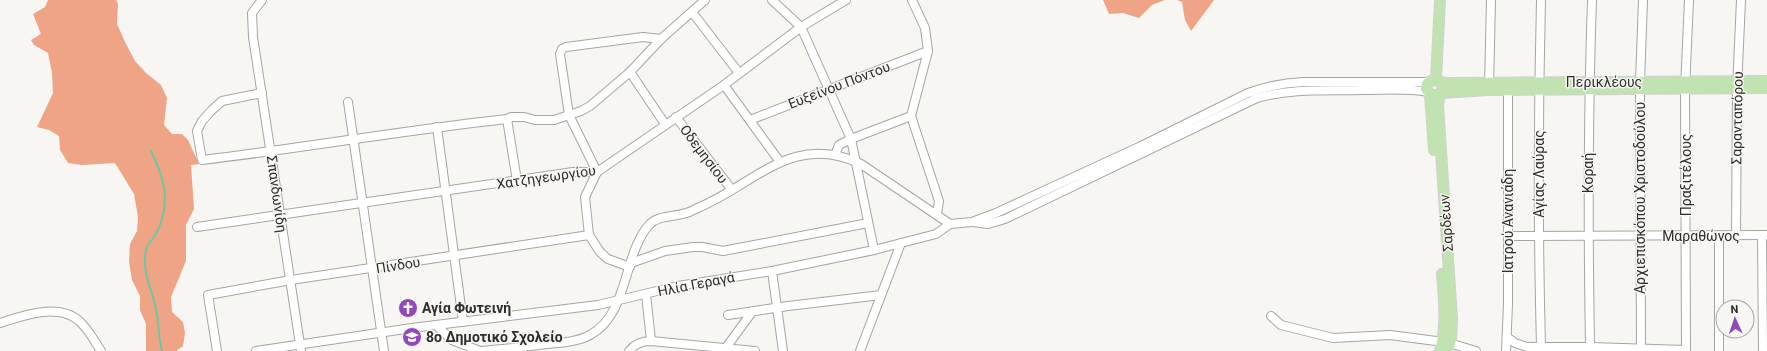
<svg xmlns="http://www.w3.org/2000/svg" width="1767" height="351" viewBox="0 0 1767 351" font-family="Roboto,sans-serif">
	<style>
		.forest { fill: #eea485 }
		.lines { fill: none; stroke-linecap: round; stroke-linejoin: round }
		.stream { stroke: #70c6a4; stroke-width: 2 }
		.minor-casing { stroke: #a5a5a1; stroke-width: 10 }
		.major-casing { stroke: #d1d1d0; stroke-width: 12 }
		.minor { stroke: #fff; stroke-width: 8 }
		.major { stroke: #c1e3b1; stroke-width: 10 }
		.labels { text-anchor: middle; stroke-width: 3; stroke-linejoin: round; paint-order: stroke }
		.street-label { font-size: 14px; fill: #2d2d2b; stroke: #f7f6f2 }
		.poi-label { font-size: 14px; font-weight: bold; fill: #2d2d2b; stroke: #f7f6f2; text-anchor: start }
	</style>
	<rect width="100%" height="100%" fill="#f7f6f2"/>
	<g class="forest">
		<path d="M48 0H116L118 4 117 24 125 42 135 61 146 73 161 85 167 98 164 125 172 134H182L188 140 199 164 191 165 194 209 186 225V261L171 297 172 312 183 322 185 333 183 346 176 351H146V324L140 310V296L132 280 129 262 130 244 137 231 138 217 134 194 115 163 82 165 68 163 60 150 59 136 49 130 37 127 53 93 52 73 48 53 34 45 31 40 41 34 33 14 45 7Z"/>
		<path d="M1103 0H1165L1152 5 1139 18 1123 13 1109 14Z"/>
		<path d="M1177 0H1214L1191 31 1185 20 1182 2Z"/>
	</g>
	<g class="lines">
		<path class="stream" d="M151 151C165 180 171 202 157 232 151 244 145 243 145 259 144 278 153 291 156 309 159 323 158 337 162 351"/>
		<g class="minor-casing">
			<g id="minor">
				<path d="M262 0 252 13 253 37 301 351"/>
				<path d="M772 0 801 27 851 139 874 250"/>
				<path d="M912 0 925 28 928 51 911 116 939 201 937 214"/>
				<path d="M1541 0C1538 116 1538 232 1541 347"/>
				<path d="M692 12 739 73"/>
				<path d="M630 72 665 124"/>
				<path d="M724 85 780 162"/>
				<path d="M1489 87 1491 0"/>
				<path d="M262 93 222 101 212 110 202 121 197 131 202 160C304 148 405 130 507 119L511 117H524L535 120H554L581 111 590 106 630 72 661 39 705 0"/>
				<path d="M348 102 384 351"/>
				<path d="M676 117 732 190"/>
				<path d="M507 119 517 181"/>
				<path d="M750 120 928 51"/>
				<path d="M437 127 463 322"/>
				<path d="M835 155 839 145 851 139 911 116"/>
				<path d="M973 222 988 224 1005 219 1257 98C1292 88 1328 91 1363 90 1385 90 1407 88 1428 92"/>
				<path d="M950 224 972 222 996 213 1139 147 1248 93C1267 86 1283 83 1303 82H1429"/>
				<path d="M197 227 573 172H597L724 85 801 27 846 0"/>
				<path d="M1762 235 1763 351"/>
				<path d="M1508 236 1767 235"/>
				<path d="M1736 236 1737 89 1741 0"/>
				<path d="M631 263 665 251 693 247H702L723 251 868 223"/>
				<path d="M630 267 608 259 600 252 589 235 585 197 597 172 569 115 560 54 562 49 566 47 643 37 661 39"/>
				<path d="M772 271 783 351"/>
				<path d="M646 294 651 341"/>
				<path d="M728 315 788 306 881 295"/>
				<path d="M1271 316 1281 325 1333 338 1390 335 1436 341"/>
				<path d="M0 323C25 315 63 301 83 325 90 332 95 342 101 351"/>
				<path d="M436 325 452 340 480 351"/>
				<path d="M1507 337 1515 343 1527 347H1590L1686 350"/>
				<path d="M1456 345 1476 351"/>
				<path d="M1590 347C1588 231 1588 116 1592 0"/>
				<path d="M725 349 752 312"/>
				<path d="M1641 349 1640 82 1643 0"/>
				<path d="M217 351 208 295 291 280 589 235"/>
				<path d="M256 351 412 328 598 305 678 286 772 271 874 250 936 234 950 224"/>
				<path d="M482 351C504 349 525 347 546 344 560 343 577 342 590 335 629 314 623 254 649 225 658 215 674 217 686 213 691 212 695 209 700 207 756 183 793 132 861 164L950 224"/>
				<path d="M629 351C635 344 641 341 651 341L755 351"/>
				<path d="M860 351 901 243"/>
				<path d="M1506 351 1508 304V90"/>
				<path d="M1686 351 1685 89 1689 0"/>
				<path d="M1719 351V236"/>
			</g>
		</g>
		<g class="major-casing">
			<g id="major">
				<path d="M1436 80 1440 0"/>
				<path d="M1441 82 1443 87 1441 93 1435 96 1430 94 1426 89 1427 84C1434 76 1439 83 1447 83L1767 81"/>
				<path d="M1441 93 1489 90 1767 88"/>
				<path d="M1430 94 1434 150"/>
				<path d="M1440 94 1438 105 1452 319 1451 340 1448 351"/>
				<path d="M1440 351C1447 326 1444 300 1442 274"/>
			</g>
		</g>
		<use href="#minor" class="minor"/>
		<use href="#major" class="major"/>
	</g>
	<defs>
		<g id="church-disc" transform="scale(1)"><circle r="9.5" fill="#9148ba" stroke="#f7f6f2"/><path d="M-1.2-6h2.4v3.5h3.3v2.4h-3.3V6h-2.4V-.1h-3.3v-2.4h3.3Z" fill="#fff"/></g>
		<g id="school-disc" transform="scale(1)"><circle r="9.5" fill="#9148ba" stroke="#f7f6f2"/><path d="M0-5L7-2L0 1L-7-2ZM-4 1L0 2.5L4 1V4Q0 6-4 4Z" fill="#fff"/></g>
	</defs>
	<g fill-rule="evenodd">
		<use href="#church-disc" x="408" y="308"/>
		<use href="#school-disc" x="412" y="337"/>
	</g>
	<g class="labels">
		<g class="street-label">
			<text x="1604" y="87">Περικλέους</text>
			<text transform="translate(839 85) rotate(-21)" y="5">Ευξείνου Πόντου</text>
			<text transform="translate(1737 118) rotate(-89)" y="5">Σαρανταπόρου</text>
			<text transform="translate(704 154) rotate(53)" y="5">Οδεμησίου</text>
			<text transform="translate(1588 173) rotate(-90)" y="5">Κοραή</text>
			<text transform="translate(1539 174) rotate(-90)" y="5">Αγίας Λαύρας</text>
			<text transform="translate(1686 175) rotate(-90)" y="5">Πραξιτέλους</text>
			<text transform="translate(546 177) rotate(-8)" y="5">Χατζηγεωργίου</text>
			<text transform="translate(277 194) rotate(82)" y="5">Σπανδωνίδη</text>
			<text transform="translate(1640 198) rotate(-90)" y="5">Αρχιεπισκόπου Χριστοδούλου</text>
			<text transform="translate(1508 221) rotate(-90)" y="5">Ιατρού Ανανιάδη</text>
			<text transform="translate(1446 223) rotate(-94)" y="5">Σαρδέων</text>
			<text x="1701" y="241">Μαραθώνος</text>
			<text transform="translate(398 265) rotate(-9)" y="5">Πίνδου</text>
			<text transform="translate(696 284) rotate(-11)" y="5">Ηλία Γεραγά</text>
		</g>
		<g class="poi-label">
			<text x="422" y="313">Αγία Φωτεινή</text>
			<text x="426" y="342">8ο Δημοτικό Σχολείο</text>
		</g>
	</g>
	<g transform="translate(1735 319) rotate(357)"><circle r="19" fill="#f7f6f2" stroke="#a6a6a2"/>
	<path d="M0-3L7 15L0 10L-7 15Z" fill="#9148ba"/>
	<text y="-6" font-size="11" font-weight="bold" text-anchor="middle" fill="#2d2d2b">N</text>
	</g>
</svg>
